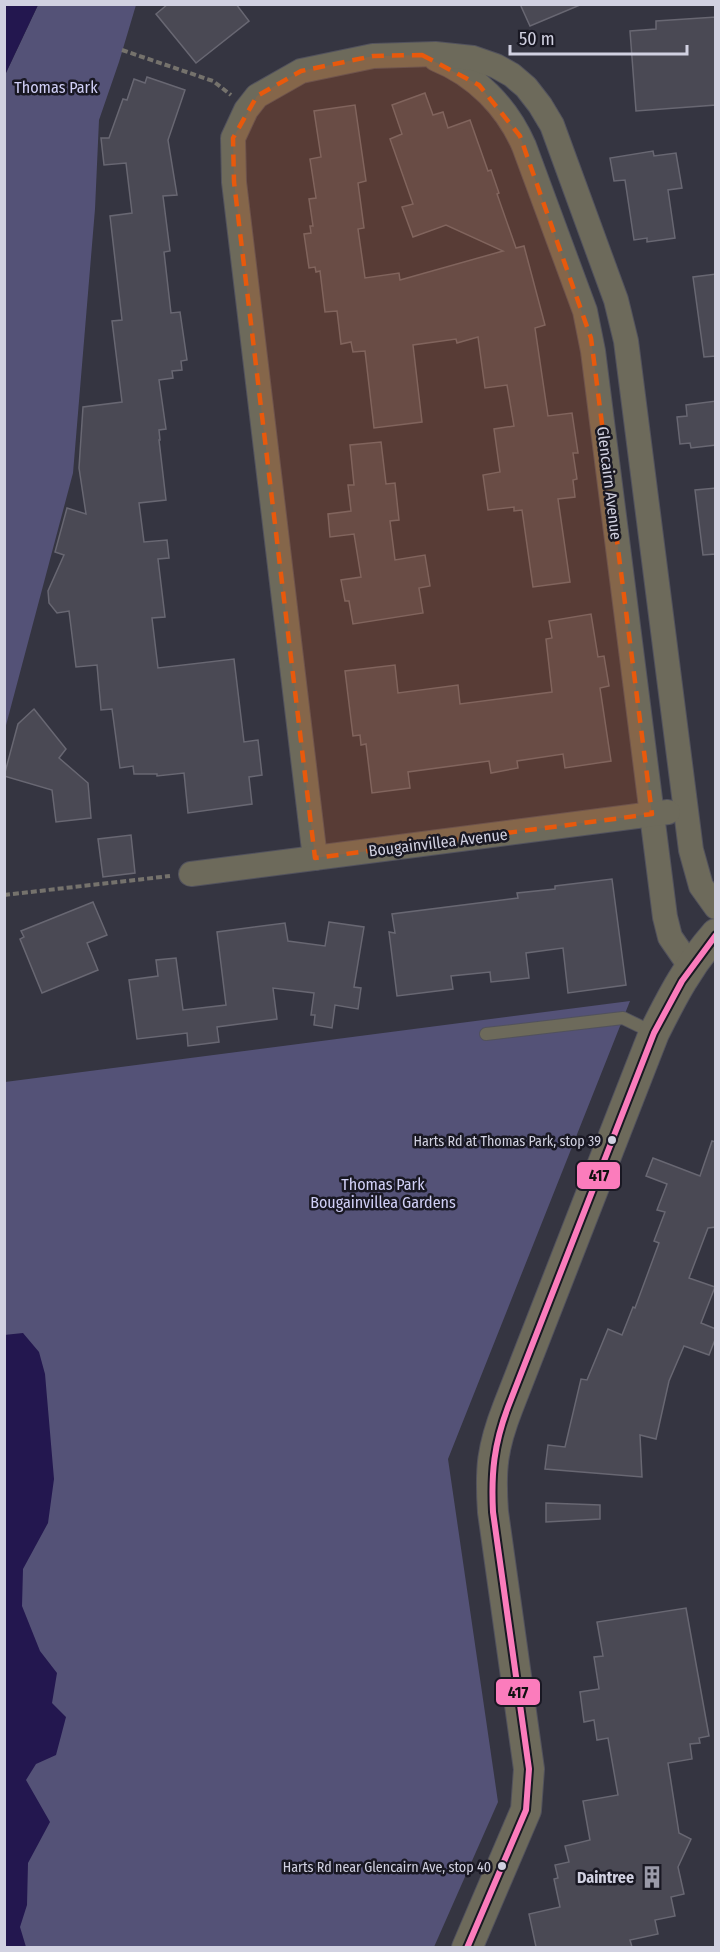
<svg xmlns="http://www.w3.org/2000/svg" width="720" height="1952" viewBox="0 0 720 1952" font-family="'Fira Sans Condensed',sans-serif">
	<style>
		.green { fill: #545277 }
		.water { fill: #23174f }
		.building { fill: #4a4954; stroke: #686772; stroke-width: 1.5 }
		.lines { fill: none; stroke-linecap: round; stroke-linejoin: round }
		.service-casing { stroke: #52525d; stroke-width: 14 }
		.minor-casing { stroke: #52525d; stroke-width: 26 }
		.tertiary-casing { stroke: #52525d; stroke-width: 32 }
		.path { stroke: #75726c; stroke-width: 4; stroke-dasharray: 6 3; stroke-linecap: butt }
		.service { stroke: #6d6a5b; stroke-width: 12 }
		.minor { stroke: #6d6a5b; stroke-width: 24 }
		.tertiary { stroke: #6d6a5b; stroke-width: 30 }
		.bus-1-casing { stroke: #191823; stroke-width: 10 }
		.bus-1 { stroke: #fb7cbc; stroke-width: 6 }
		.marked { fill: #e8590c; fill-opacity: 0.2; stroke: #e8590c; stroke-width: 4.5; stroke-dasharray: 12 8; stroke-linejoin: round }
		.bus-dot { fill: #d1d1e1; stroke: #191823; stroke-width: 2 }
		.labels { text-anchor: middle; stroke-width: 5; stroke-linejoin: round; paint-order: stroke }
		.bus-label { font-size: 14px; fill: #d1d1e1; stroke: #191823; text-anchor: end }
		.park-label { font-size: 16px; fill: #d0cff6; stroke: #191823 }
		.street-label { font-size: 16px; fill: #d1d1e1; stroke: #191823 }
		.poi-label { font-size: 16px; font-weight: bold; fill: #d1d1e1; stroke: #191823; text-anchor: end }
		.line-badge { stroke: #191823; stroke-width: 2 }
		.pale-badge-label { font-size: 16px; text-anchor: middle; font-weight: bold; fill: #111 }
	</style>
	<rect width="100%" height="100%" fill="#353541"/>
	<g class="green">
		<path d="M38 5H136L119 62 99 120 95 209 73 473 5 729V75Z"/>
		<path d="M630 1001 448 1459 498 1802 434 1947 5 1948V1082Z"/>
	</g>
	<g class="water">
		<path d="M5 4 38 5 5 75 4 5Z"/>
		<path d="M23 1333 39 1352 45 1374 54 1479 48 1523 23 1569 22 1606 40 1651 57 1673 52 1703 66 1717 56 1755 36 1764 26 1780 50 1822 28 1863 27 1905 20 1927 26 1947 5 1948 4 1335Z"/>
	</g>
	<g class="building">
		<path d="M168 4H236L249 21 196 63 156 14Z"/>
		<path d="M520 4H580V5L530 26Z"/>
		<path d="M716 17V105L636 111 630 31 656 29V21Z"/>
		<path d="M147 77 185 90 168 140 177 195 163 196 170 251 164 252 171 313 180 312 187 360 181 361 182 370 172 371 173 378 159 380 166 429 159 430 160 440H159L166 500 139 503 144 542 167 540 169 558 158 559 165 617 152 618 158 668 234 659 244 742 258 740 262 775 249 777 252 804 188 813 184 773 157 776V774H134L133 766 120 768 112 709 101 710 97 665 76 667 69 611 57 613 49 603 48 591 64 555 55 552 67 508 86 514 79 468 83 407 122 402 112 321 122 320 110 216 132 213 126 163 104 165 101 138H109L123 99 127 100 134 79 145 83Z"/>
		<path d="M425 93 433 115 443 112 448 128 470 120 488 171 491 170 499 193 497 194 516 248 524 246 545 325 535 328 548 416 572 413 578 453H573L577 479 573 480 575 497 558 499 570 582 533 587 522 510 514 511V507L488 510 483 475 500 472 494 429 514 426 507 385 485 388 478 337 457 343 456 339 413 345 422 422 374 428 365 351 353 352 351 342 341 344 337 311 325 312 320 271 316 272 315 267 309 268 304 234 311 233 310 226H313L309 199 316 198 310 159 321 157 314 111 355 105 366 181 358 183 364 228 358 229 365 278 399 273 400 280 503 251 446 225 413 237 402 207 413 204 390 139 402 134 392 105Z"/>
		<path d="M653 151 654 156 676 153 682 188 668 190 675 238 647 242V238L634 240 625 180 614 181 610 158Z"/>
		<path d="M716 274V356L704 357 693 277Z"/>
		<path d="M716 401V445L691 448 690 443 680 444 677 417 687 416 686 405Z"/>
		<path d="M381 442 386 484 395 483 399 520 390 521 395 560 425 555 430 586 419 588 423 613 353 624 349 601H345L341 580 361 577 354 534 330 537 328 514 351 511 348 485H354L350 445Z"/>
		<path d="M716 488V554L703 555 695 490Z"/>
		<path d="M591 614 598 657 604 656 609 686 600 688 611 761 565 768 563 754 517 761 518 768 491 773 489 761 408 772 410 788 372 793 366 744 361 745 360 735 353 736 345 671 395 665 398 693 458 685 460 704 552 692 546 639 552 638 549 621Z"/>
		<path d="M34 709 66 749 59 758 88 783 91 818 56 822 52 790 4 776 18 724Z"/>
		<path d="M131 835 135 873 103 877 98 839Z"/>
		<path d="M612 879 626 985 568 993 563 948 526 953 529 978 491 982 490 972 451 976 453 989 397 996 389 932 395 933 392 914 518 898 517 893 555 889V886Z"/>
		<path d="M93 902 107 935 87 943 98 970 42 993 20 939 24 937 21 931Z"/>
		<path d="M329 922 364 927 354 987 361 988 358 1009 335 1005 332 1028 314 1025 315 1015H311L314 993 273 988 277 1019 217 1027 219 1042 188 1046 187 1033 137 1039 129 980 158 976 156 960 176 958 183 1010 226 1005 217 932 285 923 288 941 325 946Z"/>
		<path d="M712 1141 716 1142V1227L708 1228 689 1278 715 1287 701 1323 716 1329V1337L709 1355 684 1346 669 1381 656 1439 640 1435 642 1477 545 1469 548 1445 565 1447 581 1379 587 1380 608 1329 622 1335 633 1307 635 1308 659 1243 654 1241 665 1212 657 1210 667 1184 646 1176 653 1158 700 1176Z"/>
		<path d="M546 1503 600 1505V1519L546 1522Z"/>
		<path d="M686 1608 709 1736 699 1738 700 1743 690 1744 692 1759 668 1763 679 1833 691 1839 678 1867 684 1894 671 1897 675 1916 655 1920 658 1934 630 1940 632 1947H536L529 1914 560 1907 554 1879 558 1878 555 1865 569 1862 565 1846 590 1840 583 1801 618 1795 608 1738 597 1740 594 1720 584 1722 580 1692 599 1689 594 1657 603 1656 597 1622Z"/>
	</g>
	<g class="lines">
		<g class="service-casing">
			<path id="service" d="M486 1034 623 1018 654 1033"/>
		</g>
		<g class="minor-casing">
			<g id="minor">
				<path d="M436 59C476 75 507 107 524 146L585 311 593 351 665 917 670 937 690 966"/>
				<path d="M315 858 234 182 233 138 246 110 257 96 301 71 373 56 435 54 473 58 496 66 512 75 526 87 540 105 552 125 616 300 626 341 691 850 701 886 716 907"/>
				<path d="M191 874 668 812"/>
			</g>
		</g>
		<g class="tertiary-casing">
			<path id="tertiary" d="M467 1948 526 1810 529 1769 493 1512C490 1469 492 1448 508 1407L654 1033C673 995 688 966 716 934"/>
		</g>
		<g class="path">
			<path d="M122 50 213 81 231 95"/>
			<path d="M4 895 170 876"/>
		</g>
		<use href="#service" class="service"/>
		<use href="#minor" class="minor"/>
		<use href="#tertiary" class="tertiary"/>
		<g class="bus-1-casing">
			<path id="bus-1" d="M467 1948 526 1810 529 1769 493 1512C491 1473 494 1444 508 1407L654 1033 682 981 716 935"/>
		</g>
		<use href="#bus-1" class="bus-1"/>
	</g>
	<path class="marked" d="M422 55 479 85 520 136 591 338 652 814 315 858 234 182 233 138 257 96 301 71 373 56Z"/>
	<defs>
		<g id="building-bare" transform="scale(1.8)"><path d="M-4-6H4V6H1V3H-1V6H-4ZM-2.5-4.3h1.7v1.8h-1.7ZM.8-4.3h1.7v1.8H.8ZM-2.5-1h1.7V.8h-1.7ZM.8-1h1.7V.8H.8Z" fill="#9a9aa9" stroke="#191823" stroke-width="2.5" paint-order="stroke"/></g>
	</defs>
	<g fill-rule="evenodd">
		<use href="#building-bare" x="652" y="1877"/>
	</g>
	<g class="bus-dot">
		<circle cx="612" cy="1140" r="5"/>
		<circle cx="502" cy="1866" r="5"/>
	</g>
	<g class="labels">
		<g class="bus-label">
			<text x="601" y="1146">Harts Rd at Thomas Park, stop 39</text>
			<text x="491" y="1872">Harts Rd near Glencairn Ave, stop 40</text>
		</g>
		<g class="park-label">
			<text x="56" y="93">Thomas Park</text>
			<text x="383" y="1190">Thomas Park<tspan x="383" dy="18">Bougainvillea Gardens</tspan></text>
		</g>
		<g class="street-label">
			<text transform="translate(610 483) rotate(83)" y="6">Glencairn Avenue</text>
			<text transform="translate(438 842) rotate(-7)" y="6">Bougainvillea Avenue</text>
		</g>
		<g class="poi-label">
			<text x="634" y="1883">Daintree</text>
		</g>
	</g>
	<g class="line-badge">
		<rect x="576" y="1161" width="45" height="29" rx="6" fill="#fb7cbc"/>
		<rect x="495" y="1678" width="46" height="28" rx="6" fill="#fb7cbc"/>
	</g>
	<g class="pale-badge-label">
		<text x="599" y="1181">417</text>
		<text x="518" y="1698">417</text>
	</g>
	<rect width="720" height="1952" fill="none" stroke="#d1d1e1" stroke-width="12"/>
	<path d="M510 45v9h177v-9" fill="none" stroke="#d1d1e1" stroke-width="3"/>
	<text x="519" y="45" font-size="18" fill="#d1d1e1" stroke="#191823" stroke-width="4.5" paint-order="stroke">50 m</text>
</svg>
